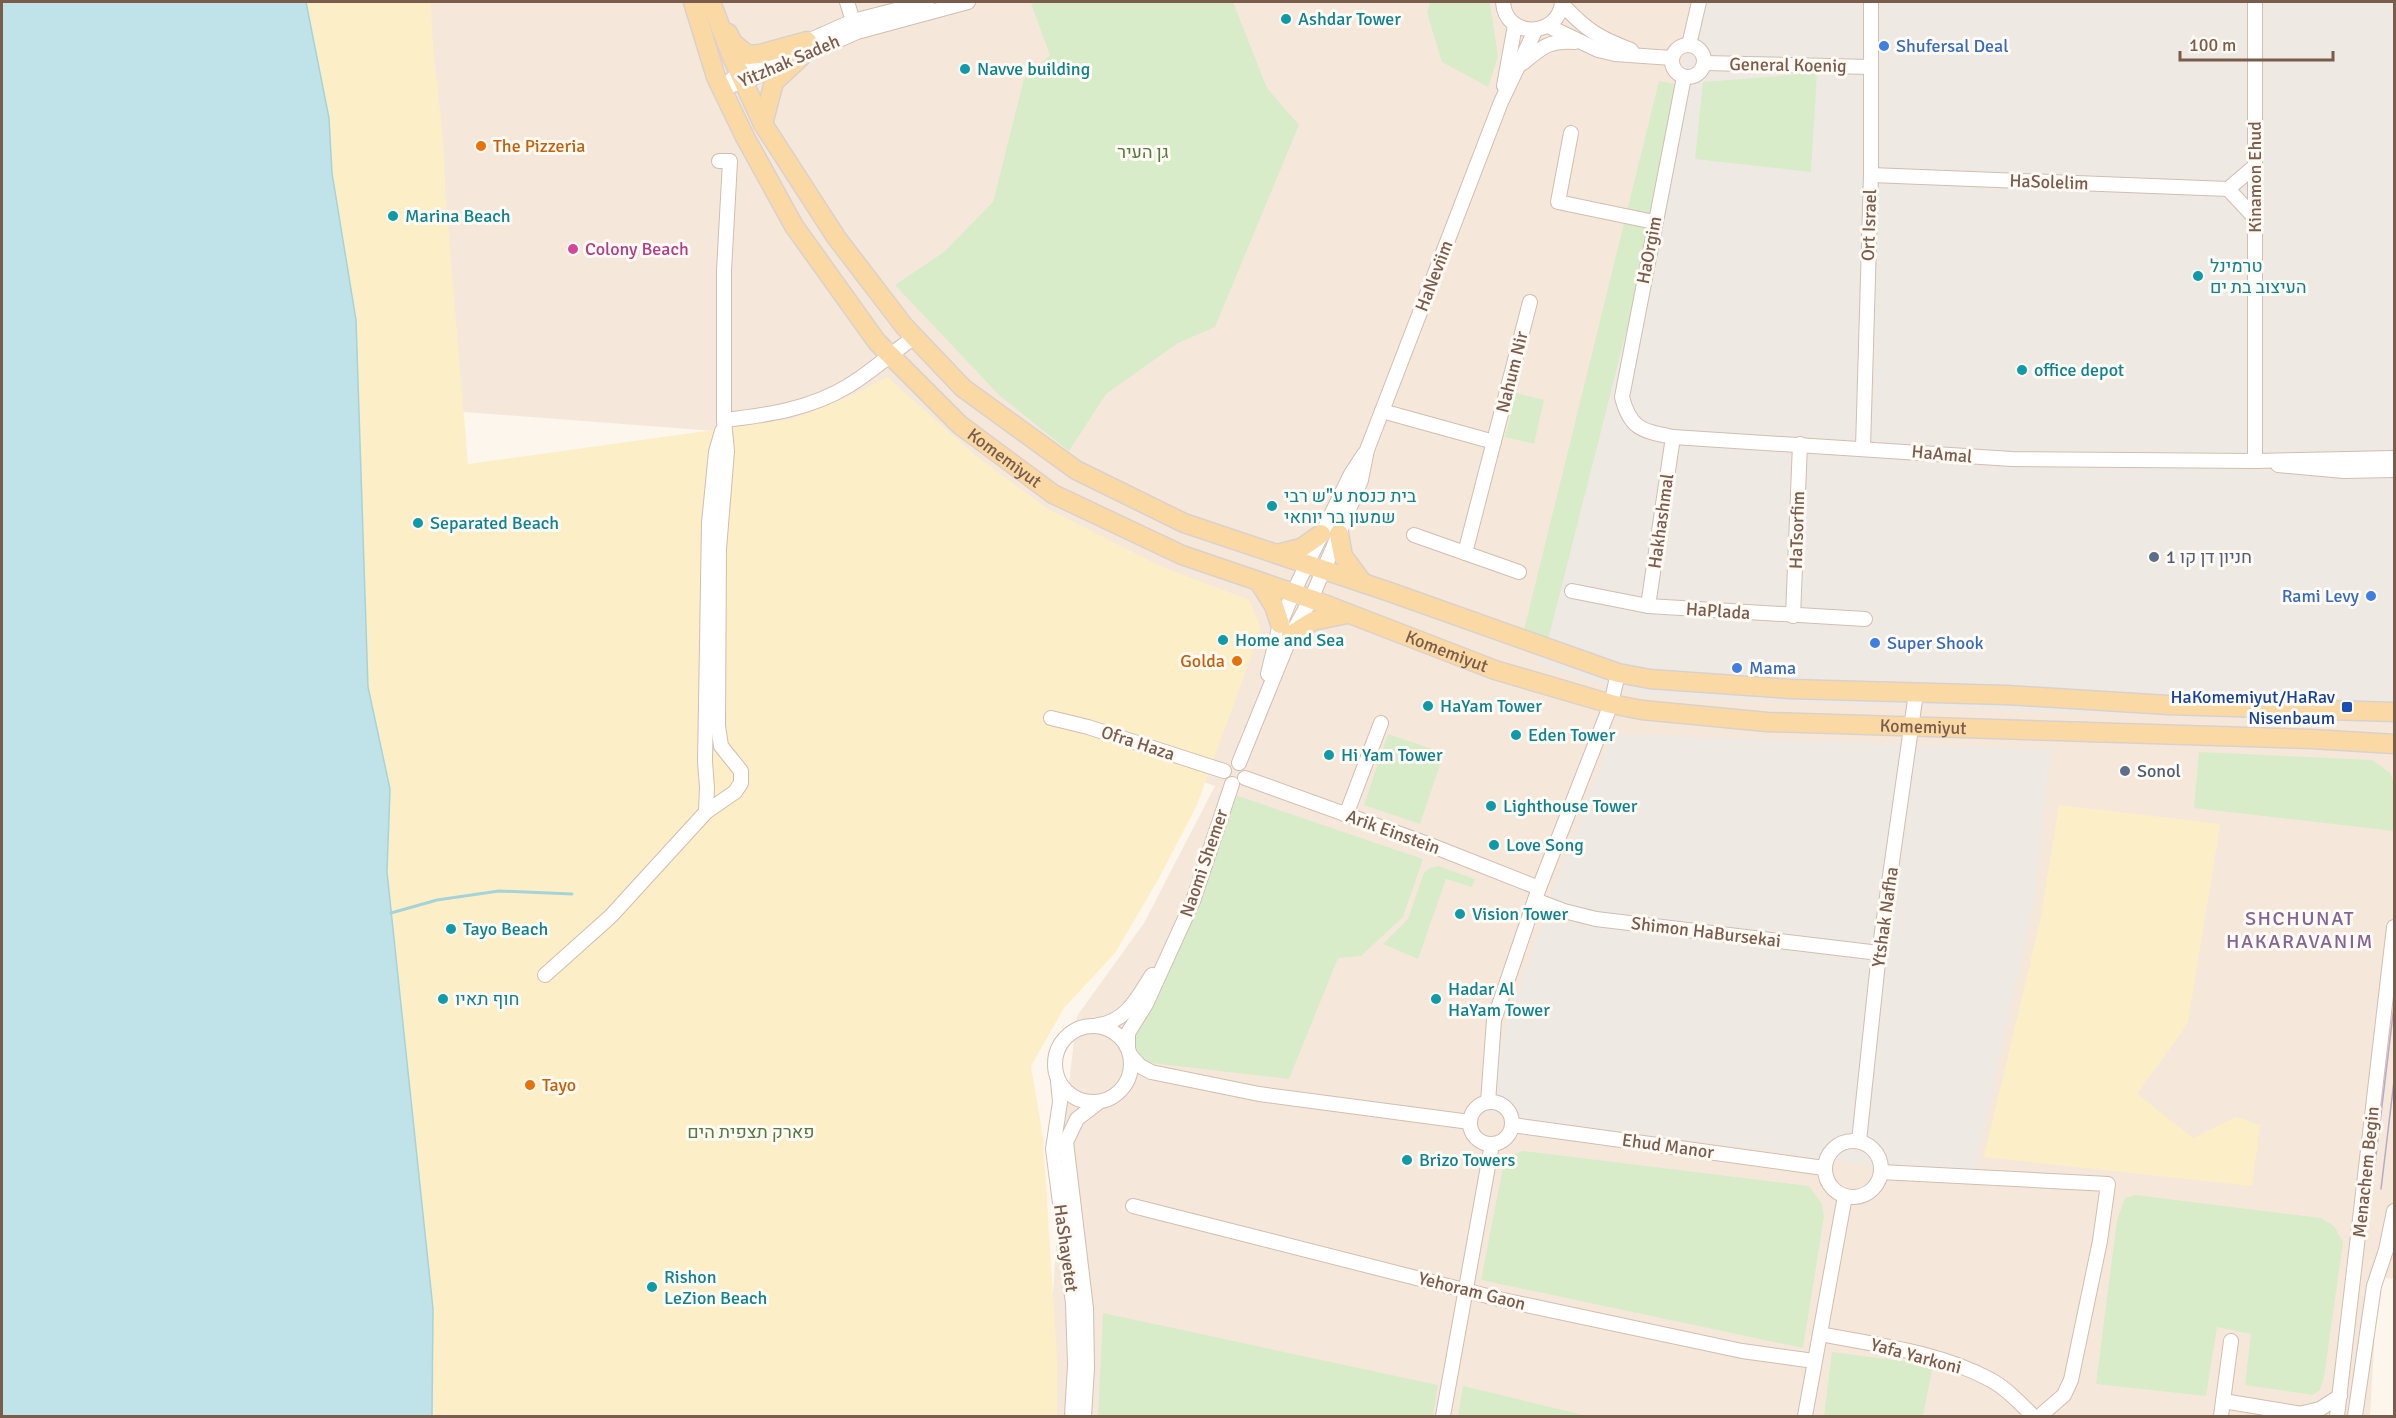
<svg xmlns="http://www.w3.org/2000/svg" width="2396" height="1418" viewBox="0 0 2396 1418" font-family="Signika,Heebo,sans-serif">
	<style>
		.residential { fill: #f5e8da }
		.industrial { fill: #efe9e4 }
		.green { fill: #d8ecc9 }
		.sand { fill: #fcefc7 }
		.water { fill: #bfe3e8; stroke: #a5d3da; stroke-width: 1.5 }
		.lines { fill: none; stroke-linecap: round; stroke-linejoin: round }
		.stream { stroke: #a5d3da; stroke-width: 3 }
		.minor-casing { stroke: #d1beb0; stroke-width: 16 }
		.major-casing { stroke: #dad1cd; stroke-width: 21 }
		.minor { stroke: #fff; stroke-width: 14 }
		.major { stroke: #fbd9a5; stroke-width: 18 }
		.tram { stroke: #b9a8c9; stroke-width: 1.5 }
		.culture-dot { fill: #0f9aa8; stroke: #fffaf3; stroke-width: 2 }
		.shop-dot { fill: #3f7fe0; stroke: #fffaf3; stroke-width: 2 }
		.food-dot { fill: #e8710a; stroke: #fffaf3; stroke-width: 2 }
		.hotel-dot { fill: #d1479c; stroke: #fffaf3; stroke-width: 2 }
		.service-dot { fill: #5c6f8a; stroke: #fffaf3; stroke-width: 2 }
		.transit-dot { fill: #1a4fb4; stroke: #fffaf3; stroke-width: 2 }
		.labels { text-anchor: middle; stroke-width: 6; stroke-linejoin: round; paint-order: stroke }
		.culture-label { font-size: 18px; fill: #0d838f; stroke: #fffaf3; text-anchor: start }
		.shop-label { font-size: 18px; fill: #366cbe; stroke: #fffaf3; text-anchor: start }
		.street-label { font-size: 18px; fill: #7a5c4d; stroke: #fffaf3 }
		.food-label { font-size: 18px; fill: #c56008; stroke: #fffaf3; text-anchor: start }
		.park-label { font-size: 18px; fill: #537a41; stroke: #fffaf3 }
		.hotel-label { font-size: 18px; fill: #b23c85; stroke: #fffaf3; text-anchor: start }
		.service-label { font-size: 18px; fill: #4e5e75; stroke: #fffaf3; text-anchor: start }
		.transit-label { font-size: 18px; fill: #164399; stroke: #fffaf3; text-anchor: end }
		.neighbourhood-label { font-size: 20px; letter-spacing: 1.5px; fill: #846695; stroke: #fffaf3 }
	</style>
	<rect width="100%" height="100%" fill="#fdf6ec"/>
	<path class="residential" d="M306 2H2394V1279L2378 1277 2370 1416H1045L1064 1124 1077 1016 1144 923 1215 786 1041 726 767 435 359 404 356 320 329 118Z"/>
	<g class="industrial">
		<path d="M1697 2H2394V724L1645 697 1538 665Z"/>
		<path d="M1612 734 2051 749 2033 906 1973 1178 1476 1112 1554 887Z"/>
	</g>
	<g class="green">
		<path d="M1041 2H1233L1267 88 1299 125 1215 327 1178 343 1106 394 1069 451 1000 396 895 285 944 252 993 202 1024 79 1050 55 1031 4Z"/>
		<path d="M1430 2H1486L1490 3 1498 57 1488 87 1442 62 1427 13Z"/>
		<path d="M1817 73 1811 172 1695 159 1703 82Z"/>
		<path d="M1659 81 1685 86 1654 222 1548 640 1524 630Z"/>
		<path d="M1516 393 1544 400 1534 444 1505 437Z"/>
		<path d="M1388 734 1444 753 1420 824 1364 805Z"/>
		<path d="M2199 752 2372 760 2390 773 2394 782V831L2194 808Z"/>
		<path d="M1238 796 1423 859 1403 917 1361 956 1338 958 1289 1079 1151 1063 1145 1062 1136 1051 1134 1037 1142 1026 1167 971 1232 802Z"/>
		<path d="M1438 866 1475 879 1472 887 1446 879 1418 959 1383 944 1408 919 1424 873 1430 868Z"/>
		<path d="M1523 1151 1809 1186 1822 1204 1824 1217 1803 1348 1481 1280 1504 1162 1513 1154Z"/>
		<path d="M2136 1195 2321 1218 2334 1226 2343 1242 2324 1377 2320 1390 2313 1395 2245 1385 2251 1334 2217 1327 2206 1396 2096 1384 2117 1220 2125 1198Z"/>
		<path d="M1103 1313 1438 1385 1433 1416H1098Z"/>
		<path d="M1832 1352 1933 1365 1923 1416H1824Z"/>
		<path d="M1463 1386 1588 1416H1458Z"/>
	</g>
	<g class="sand">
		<path d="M306 2H431C431 65 446 128 445 191L468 464 793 419 855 394 887 377 976 456 1046 508 1162 567 1249 600 1261 629 1197 805 1158 880 1115 953 1064 1008 1031 1066 1043 1137 1057 1360V1416H432L433 1309 387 872 390 789 368 687 356 320 332 173 329 118Z"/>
		<path d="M2059 805 2220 824 2188 1023 2137 1094 2193 1138 2236 1117 2260 1125 2252 1186 1984 1157 2040 922Z"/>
	</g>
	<path class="water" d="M2 2H306L329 118 332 173 356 320 368 687 390 789 387 872 433 1309 432 1416H2Z"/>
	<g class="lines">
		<path class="stream" d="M391 913 437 900 499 891 572 894"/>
		<g class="minor-casing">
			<g id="minor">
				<path d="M847 2 853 21"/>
				<path d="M1503 2C1505 39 1559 38 1562 2"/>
				<path d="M2255 2V461"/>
				<path d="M1562 4C1586 30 1599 38 1631 50"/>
				<path d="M1548 26 1598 50 1615 54 1672 58"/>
				<circle cx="1688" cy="61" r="16"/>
				<path d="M799 45 853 21 927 2"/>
				<path d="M1689 45 1699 2"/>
				<path d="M1523 63C1542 47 1549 40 1575 42"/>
				<path d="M1704 63 1871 67"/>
				<path d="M1684 77 1622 397C1630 429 1642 431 1673 437L2012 459 2255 461 2394 458"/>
				<path d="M732 79 740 74 779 55"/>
				<path d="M1504 86 1515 25"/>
				<path d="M721 88 744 82 857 32 968 2"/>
				<path d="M1571 133 1558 202 1654 222"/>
				<path d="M1871 175 2228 189 2255 166"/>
				<path d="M2228 189 2255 218"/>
				<path d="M1382 411 1494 442"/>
				<path d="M724 420C768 415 810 409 848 386 872 372 892 352 915 337"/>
				<path d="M1863 448 1871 175V2"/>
				<path d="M2278 465 2344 471 2394 470"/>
				<path d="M1414 535 1519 572"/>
				<path d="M1465 553 1530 302"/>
				<path d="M1572 591 1648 606 1865 619"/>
				<path d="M1648 606 1673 437"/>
				<path d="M1793 616 1800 444"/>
				<path d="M1268 674 1280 624 1293 593 1351 474 1364 454"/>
				<path d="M1051 718 1088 727 1224 771"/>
				<path d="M1239 763 1291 635 1311 599 1339 534 1361 480 1367 450 1501 102 1535 31"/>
				<path d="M1245 778 1425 843 1539 888"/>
				<path d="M706 812 707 787 705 762 709 523 716 452 722 431"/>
				<path d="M1346 815 1381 723"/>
				<path d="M1535 900 1564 911 1596 919 1879 953"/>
				<path d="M545 975 611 916 706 812 735 792 741 783V771L721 746 718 726 719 549 727 451 724 420V271L730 161H719"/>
				<path d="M1098 1025C1126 1022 1138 997 1152 975"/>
				<circle cx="1093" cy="1064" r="38"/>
				<path d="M1128 1047V1033L1146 1004 1193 901 1232 784"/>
				<path d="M1131 1056 1140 1066 1151 1072 1259 1094 1470 1122"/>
				<path d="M1058 1081 1060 1102 1053 1149 1073 1303 1075 1365 1072 1416"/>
				<circle cx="1491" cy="1123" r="21"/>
				<path d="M1488 1102 1494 1020 1539 888 1611 704 1618 673"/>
				<path d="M1512 1125 1824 1168"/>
				<circle cx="1853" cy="1169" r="28"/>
				<path d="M1859 1141 1879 953 1916 693"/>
				<path d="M1881 1172 2108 1184 2100 1241 2071 1380 2064 1395 2040 1416"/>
				<path d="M1133 1206 1503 1300 1742 1351 1814 1361"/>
				<path d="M1820 1334C1877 1345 1939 1352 1991 1380 2007 1389 2020 1403 2033 1416"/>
				<path d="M2223 1401 2314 1416"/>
				<path d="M2303 1413 2320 1409 2340 1396"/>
				<path d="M1084 1416 1087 1368 1086 1308 1066 1142 1077 1119 1099 1102"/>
				<path d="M1443 1416 1492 1144"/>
				<path d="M1805 1416 1845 1196"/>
				<path d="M2221 1416 2231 1341"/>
				<path d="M2337 1416 2394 927"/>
				<path d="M2355 1416 2374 1286 2386 1250 2394 1211"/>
			</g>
		</g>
		<g class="major-casing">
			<g id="major">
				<path id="s1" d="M693 2 716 77 745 137 794 226 877 342 960 425 1053 494 1182 555 1311 599 1495 670 1611 704 1642 710 1767 722 2312 739 2394 744"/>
				<path d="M711 2 732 57 763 124 836 237 904 326 963 388 1076 470 1184 523 1387 591 1618 673 1650 679 1790 689 2006 695 2168 705 2394 712"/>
				<path d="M728 33 733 43 748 55 760 54 807 41"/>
				<path d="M763 124 774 82 801 57"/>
				<path d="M1339 534 1343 556 1363 583"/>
				<path d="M1277 554 1301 548 1321 534"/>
				<path d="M1259 582 1274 606 1280 624"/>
				<path d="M1291 635 1313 621 1347 614"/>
			</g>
		</g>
		<use href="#minor" class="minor"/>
		<use href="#major" class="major"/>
		<g class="tram">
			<path d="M2372 1189 2394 1006"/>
			<path d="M2381 1189 2394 1081"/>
		</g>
	</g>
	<g class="culture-dot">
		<circle cx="1286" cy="19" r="6"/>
		<circle cx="965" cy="69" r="6"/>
		<circle cx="393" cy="216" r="6"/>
		<circle cx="2198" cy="276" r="6"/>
		<circle cx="2022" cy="370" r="6"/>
		<circle cx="1272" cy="506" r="6"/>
		<circle cx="418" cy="523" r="6"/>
		<circle cx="1223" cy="640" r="6"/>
		<circle cx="1428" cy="706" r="6"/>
		<circle cx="1516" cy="735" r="6"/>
		<circle cx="1329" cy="755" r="6"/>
		<circle cx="1491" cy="806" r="6"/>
		<circle cx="1494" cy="845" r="6"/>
		<circle cx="1460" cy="914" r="6"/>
		<circle cx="451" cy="929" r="6"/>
		<circle cx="443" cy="999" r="6"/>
		<circle cx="1436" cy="999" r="6"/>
		<circle cx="1407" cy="1160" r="6"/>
		<circle cx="652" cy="1287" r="6"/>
	</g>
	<g class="shop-dot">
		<circle cx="1884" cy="46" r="6"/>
		<circle cx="2371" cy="596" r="6"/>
		<circle cx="1875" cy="643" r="6"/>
		<circle cx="1737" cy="668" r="6"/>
	</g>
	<g class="food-dot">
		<circle cx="481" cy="146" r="6"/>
		<circle cx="1237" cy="661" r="6"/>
		<circle cx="530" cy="1085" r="6"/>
	</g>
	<circle class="hotel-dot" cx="573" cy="249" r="6"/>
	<g class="service-dot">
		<circle cx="2154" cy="557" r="6"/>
		<circle cx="2125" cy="771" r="6"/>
	</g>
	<rect class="transit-dot" x="2341" y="701" width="12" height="12" rx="3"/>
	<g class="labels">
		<g class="culture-label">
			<text x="1298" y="25">Ashdar Tower</text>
			<text x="977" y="75">Navve building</text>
			<text x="405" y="222">Marina Beach</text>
			<text x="2210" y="272">טרמינל<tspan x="2210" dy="21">העיצוב בת ים</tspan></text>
			<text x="2034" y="376">office depot</text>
			<text x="1284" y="502">בית כנסת ע"ש רבי<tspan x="1284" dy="21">שמעון בר יוחאי</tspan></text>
			<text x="430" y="529">Separated Beach</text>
			<text x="1235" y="646">Home and Sea</text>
			<text x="1440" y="712">HaYam Tower</text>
			<text x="1528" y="741">Eden Tower</text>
			<text x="1341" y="761">Hi Yam Tower</text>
			<text x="1503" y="812">Lighthouse Tower</text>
			<text x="1506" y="851">Love Song</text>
			<text x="1472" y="920">Vision Tower</text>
			<text x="463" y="935">Tayo Beach</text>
			<text x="1448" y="995">Hadar Al<tspan x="1448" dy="21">HaYam Tower</tspan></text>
			<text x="455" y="1005">חוף תאיו</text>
			<text x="1419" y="1166">Brizo Towers</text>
			<text x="664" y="1283">Rishon<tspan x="664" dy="21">LeZion Beach</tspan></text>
		</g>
		<g class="shop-label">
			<text x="1896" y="52">Shufersal Deal</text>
			<text x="2359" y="602" text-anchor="end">Rami Levy</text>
			<text x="1887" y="649">Super Shook</text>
			<text x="1749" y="674">Mama</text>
		</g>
		<g class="street-label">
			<text transform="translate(789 61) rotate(-23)" y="6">Yitzhak Sadeh</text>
			<text transform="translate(1788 65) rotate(1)" y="6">General Koenig</text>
			<text transform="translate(2255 177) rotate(-90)" y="6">Kinamon Ehud</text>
			<text transform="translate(2049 182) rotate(2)" y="6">HaSolelim</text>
			<text transform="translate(1869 225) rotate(-88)" y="6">Ort Israel</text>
			<text transform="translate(1649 250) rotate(-79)" y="6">HaOrgim</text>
			<text transform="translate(1434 276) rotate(-69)" y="6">HaNeviim</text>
			<text transform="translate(1512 372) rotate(-76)" y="6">Nahum Nir</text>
			<text transform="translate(1942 454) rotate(5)" y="6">HaAmal</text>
			<text dy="6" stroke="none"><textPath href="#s1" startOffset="562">Komemiyut</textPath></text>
			<text transform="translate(1661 521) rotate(-82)" y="6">Hakhashmal</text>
			<text transform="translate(1797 530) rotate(-88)" y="6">HaTsorfim</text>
			<text transform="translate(1718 611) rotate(4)" y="6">HaPlada</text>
			<text dy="6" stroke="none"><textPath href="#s1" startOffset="1047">Komemiyut</textPath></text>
			<text dy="6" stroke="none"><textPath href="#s1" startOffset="1533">Komemiyut</textPath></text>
			<text transform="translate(1138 743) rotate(18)" y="6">Ofra Haza</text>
			<text transform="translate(1393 832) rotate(20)" y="6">Arik Einstein</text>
			<text transform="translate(1204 863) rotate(-71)" y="6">Naomi Shemer</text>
			<text transform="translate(1885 917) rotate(-82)" y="6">Ytshak Nafha</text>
			<text transform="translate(1706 932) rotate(7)" y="6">Shimon HaBursekai</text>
			<text transform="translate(1668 1146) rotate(8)" y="6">Ehud Manor</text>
			<text transform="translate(2366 1172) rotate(-84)" y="6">Menachem Begin</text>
			<text transform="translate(1066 1248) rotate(82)" y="6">HaShayetet</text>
			<text transform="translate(1472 1291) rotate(14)" y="6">Yehoram Gaon</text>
			<text transform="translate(1916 1356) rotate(15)" y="6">Yafa Yarkoni</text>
		</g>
		<g class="food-label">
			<text x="493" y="152">The Pizzeria</text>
			<text x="1225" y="667" text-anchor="end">Golda</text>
			<text x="542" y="1091">Tayo</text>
		</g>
		<g class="park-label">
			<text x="1143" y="158">גן העיר</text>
			<text x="751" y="1138">פארק תצפית הים</text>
		</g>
		<g class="hotel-label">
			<text x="585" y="255">Colony Beach</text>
		</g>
		<g class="service-label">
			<text x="2166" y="563">חניון דן קו 1</text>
			<text x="2137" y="777">Sonol</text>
		</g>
		<g class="transit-label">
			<text x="2335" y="703">HaKomemiyut/HaRav<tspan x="2335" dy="21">Nisenbaum</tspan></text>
		</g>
		<g class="neighbourhood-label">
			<text x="2300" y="925">SHCHUNAT<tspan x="2300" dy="23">HAKARAVANIM</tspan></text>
		</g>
	</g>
	<rect width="2396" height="1418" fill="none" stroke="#7a5c4d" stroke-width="6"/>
	<path d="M2180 51v9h153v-9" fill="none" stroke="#7a5c4d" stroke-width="3"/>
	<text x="2189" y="51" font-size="18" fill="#7a5c4d" stroke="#fffaf3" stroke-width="4.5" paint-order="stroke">100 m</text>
</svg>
